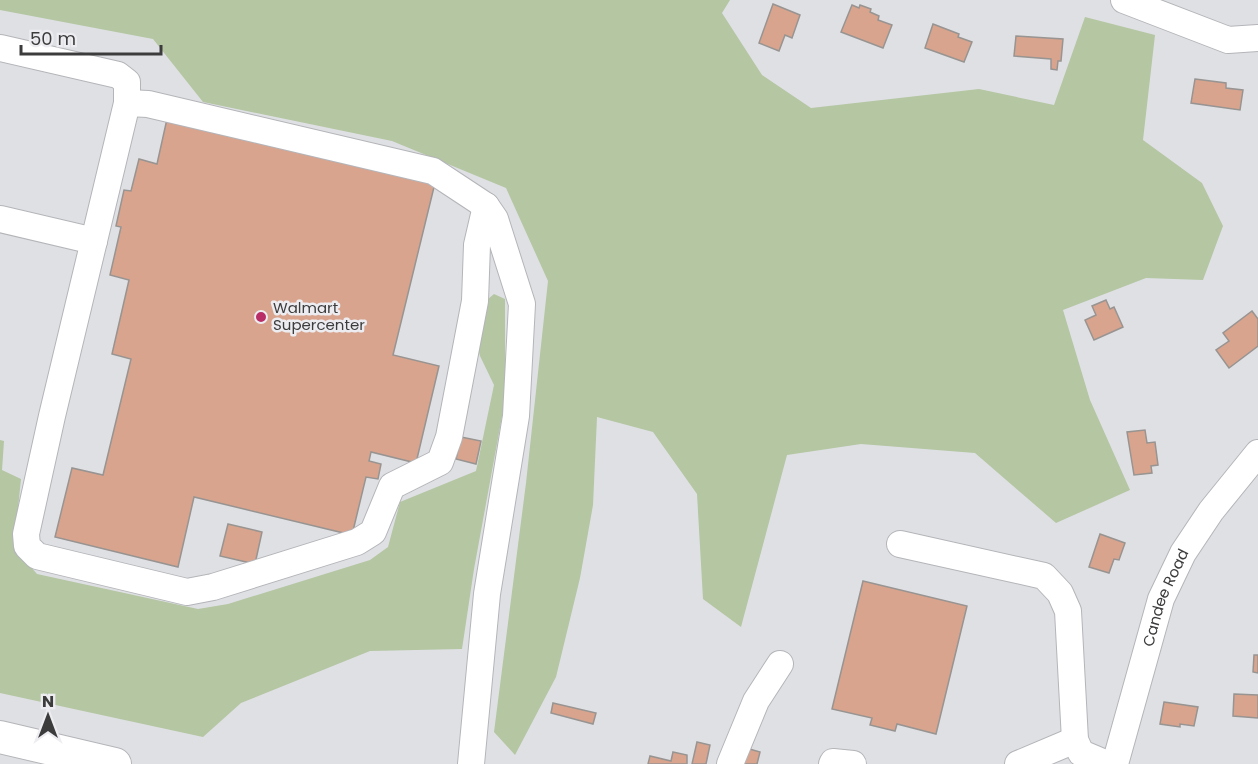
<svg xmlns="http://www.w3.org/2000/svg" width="1258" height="764" viewBox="0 0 1258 764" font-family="Poppins,sans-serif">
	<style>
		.green { fill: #b4c6a2 }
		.building { fill: #d8a48e; stroke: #989492; stroke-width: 1.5 }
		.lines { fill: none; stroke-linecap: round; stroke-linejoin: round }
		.minor-casing { stroke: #b4b5b9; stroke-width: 28 }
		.major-casing { stroke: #b4b5b9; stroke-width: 34 }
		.minor { stroke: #fff; stroke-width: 26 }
		.major { stroke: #fff; stroke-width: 32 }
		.poi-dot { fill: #b92e67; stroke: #ededf1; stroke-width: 2 }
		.labels { text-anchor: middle; stroke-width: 5; stroke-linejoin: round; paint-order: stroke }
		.poi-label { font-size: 15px; fill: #3c3c3d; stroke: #ededf1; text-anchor: start }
		.street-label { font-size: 15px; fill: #3c3c3d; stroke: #ededf1 }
	</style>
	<rect width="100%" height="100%" fill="#dfe0e4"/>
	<g class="green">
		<path d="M0 0H730L722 13 762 75 811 108 979 89 1054 105 1085 17 1155 35 1143 140 1202 183 1223 226 1203 280 1146 278 1063 310 1090 400 1130 490 1056 523 975 453 861 444 787 455 741 627 703 599 697 494 653 432 597 417 593 505 580 578 556 677 515 755 494 732 526 483 548 281 506 188 392 141 203 102 153 39 0 10Z"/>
		<path d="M494 294 505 299V400L474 569 462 649 370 651 241 703 203 737 0 693V440L4 441 2 470 21 479 14 548 37 574 198 609 228 604 370 560 388 547 400 502 476 471 494 385 480 356 475 334 482 304Z"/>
	</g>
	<g class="building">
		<path d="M773 4 800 15 792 38 785 35 779 51 759 43Z"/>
		<path d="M852 5 859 8 860 5 871 9 870 12 879 16 878 20 892 25 883 48 841 32Z"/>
		<path d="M933 24 959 34 958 37 972 42 964 62 925 48Z"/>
		<path d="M1016 36 1063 39 1061 61H1058L1057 70 1051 69V59L1014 56Z"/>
		<path d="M1195 79 1226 83V88L1243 90 1240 110 1191 103Z"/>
		<path d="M167 119 435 183 393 355 439 366 416 463 371 452 369 461 381 464 378 479 366 477 352 535 194 497 178 567 55 537 72 468 103 475 131 359 112 354 129 280 110 275 121 227 116 226 124 190 131 191 139 159 157 164Z"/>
		<path d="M1106 300 1110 309 1114 307 1123 327 1094 340 1085 320 1096 315 1092 306Z"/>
		<path d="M1252 311 1258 319V346L1229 368 1216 350 1229 341 1223 333Z"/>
		<path d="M1145 430 1147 443 1155 442 1158 465 1151 466 1152 473 1134 475 1127 432Z"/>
		<path d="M461 437 481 441 476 464 456 459Z"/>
		<path d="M228 524 262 532 255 564 220 556Z"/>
		<path d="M1100 534 1125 543 1119 560 1114 559 1109 573 1089 567Z"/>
		<path d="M863 581 967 606 936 734 897 724 895 731 870 725 872 718 832 709Z"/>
		<path d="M1254 655H1258V673L1253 672Z"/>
		<path d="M1234 694 1258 695V718L1233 716Z"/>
		<path d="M1164 702 1198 707 1194 726 1180 724V727L1160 724Z"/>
		<path d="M553 703 596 713 593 724 551 713Z"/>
		<path d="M697 742 710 745 706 764H692Z"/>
		<path d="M746 748 760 752 757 764H742Z"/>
		<path d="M673 752 687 755V764H648L650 756 671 761Z"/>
	</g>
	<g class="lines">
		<g class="minor-casing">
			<g id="minor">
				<path d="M1124 0 1228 40 1258 38"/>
				<path d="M0 48 118 75 127 82V103L52 416 26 534 27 546 37 556 187 592 213 587 357 542 373 532 392 486 440 462 449 437 475 301 477 245 486 206"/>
				<path d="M127 103 148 104 433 171 486 206 495 219 522 304 516 416 487 594 471 764"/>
				<path d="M0 219 94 241"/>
				<path d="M900 544 1044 576 1060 593 1068 611 1075 740 1081 753 1107 764"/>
				<path d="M730 764 756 701 780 664"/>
				<path d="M832 764 833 762 853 764"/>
				<path d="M1018 764 1075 740"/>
				<path id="s1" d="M1115 764 1161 599 1183 553 1211 511 1258 453"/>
			</g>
		</g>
		<g class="major-casing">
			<path id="major" d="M0 737 115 764"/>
		</g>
		<use href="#minor" class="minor"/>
		<use href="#major" class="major"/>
	</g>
	<circle class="poi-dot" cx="261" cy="317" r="6"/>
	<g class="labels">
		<g class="poi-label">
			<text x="273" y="313">Walmart<tspan x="273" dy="17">Supercenter</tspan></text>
		</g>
		<g class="street-label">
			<text dy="5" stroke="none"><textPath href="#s1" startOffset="174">Candee Road</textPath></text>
		</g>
	</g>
	<g transform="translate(48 716)" stroke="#ededf1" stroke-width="4.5" paint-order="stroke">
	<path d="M0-4.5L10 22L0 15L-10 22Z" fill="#3c3c3d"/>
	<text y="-9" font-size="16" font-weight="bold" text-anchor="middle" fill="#3c3c3d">N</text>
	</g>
	<path d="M21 45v9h140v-9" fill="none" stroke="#3c3c3d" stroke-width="3"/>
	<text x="30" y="45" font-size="18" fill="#3c3c3d" stroke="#ededf1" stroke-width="4.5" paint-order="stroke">50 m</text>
</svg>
